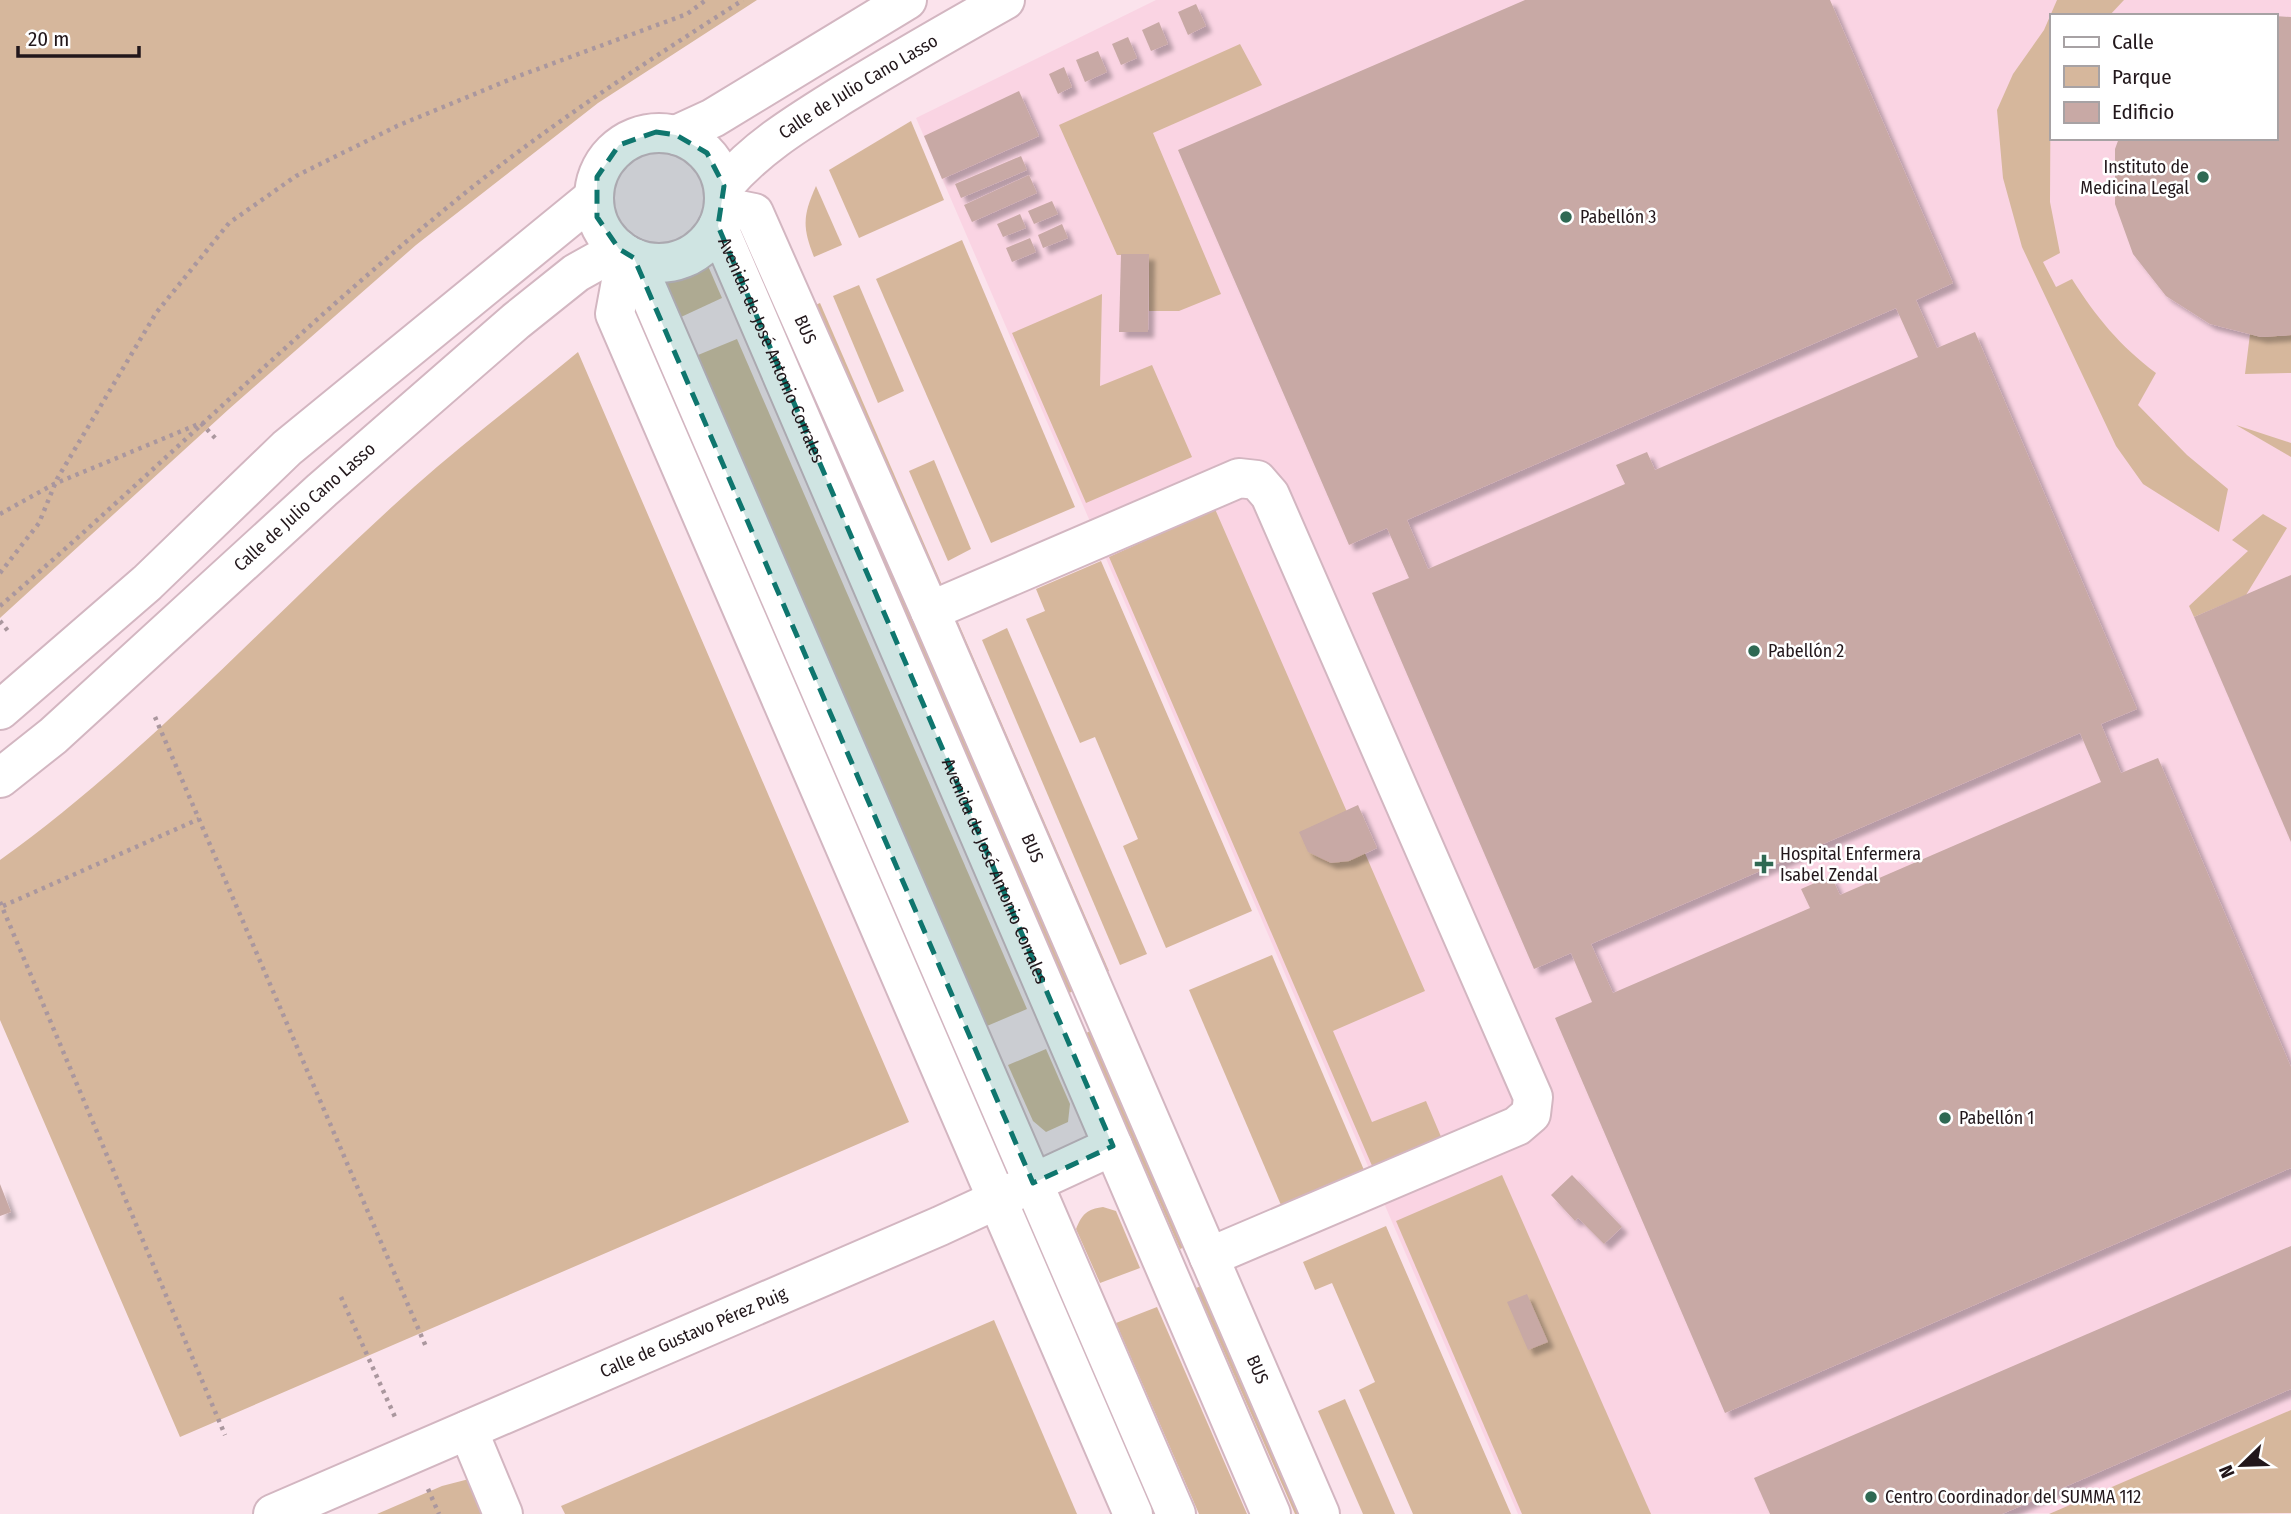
<svg xmlns="http://www.w3.org/2000/svg" width="2291" height="1514" font-family="'Fira Sans Condensed',sans-serif">
<style>
.built{fill:#fad4e3;fill-rule:evenodd}
.green{fill:#d6b79c}
.building{fill:#c8a9a5;fill-rule:evenodd;filter:url(#shadow)}
.lines{fill:none;stroke-linecap:round;stroke-linejoin:round}
.minor-casing{stroke:#d3b6c1;stroke-width:42}
.path{stroke:#aa979e;stroke-width:4.5;stroke-dasharray:3.5 5;stroke-linecap:butt}
.minor{stroke:#fff;stroke-width:38}
.marked{fill:#0f766e;fill-opacity:0.2;stroke:#0f766e;stroke-width:5;stroke-dasharray:14 9;stroke-linejoin:round}
.poi-dot{fill:#2f6953;stroke:#fff;stroke-width:2.5}
.labels{text-anchor:middle;stroke-width:5;stroke-linejoin:round;paint-order:stroke}
.street-label{font-size:18px;fill:#22171b;stroke:#fff}
.poi-label{font-size:18px;fill:#22171b;stroke:#fff;text-anchor:start}
</style>
<defs>
<filter id="shadow"><feDropShadow dx="6" dy="6" stdDeviation="2" flood-color="#0004"/></filter>
</defs>
<rect width="100%" height="100%" fill="#fbe3ec"/>
<path class="built" d="M1156,0H2291V1513L1518,1514L916,118ZM2051,16H2275V138H2051Z"/>
<g class="green">
<path d="M0,0H757L598,103L416,245L229,409L0,618Z"/>
<path d="M2057,0H2124L2109,16H2051L2050,202L2060,253L2043,262L2056,287L2072,279C2096,317 2120,346 2156,373L2138,405L2187,455L2228,489L2219,532L2143,484L2116,446L2022,247L2003,178L1997,110L2013,74L2044,30Z"/>
<path d="M1240,44L1262,85L1153,133L1221,294L1179,311H1149V255H1117L1059,125Z"/>
<path d="M911,121L944,200L859,238L829,170Z"/>
<path d="M816,186L842,245L814,257C802,227 803,215 816,186Z"/>
<path d="M962,240L1075,507L991,543L876,279Z"/>
<path d="M705,259L722,298L681,317L663,278Z"/>
<path d="M859,285L904,391L878,403L833,296Z"/>
<path d="M1102,294L1100,386L1152,365L1192,457L1086,503L1012,333Z"/>
<path d="M820,303L1109,971L1095,977L806,309Z"/>
<path d="M787,319L1076,990L1069,993L780,322Z"/>
<path d="M2250,334L2261,337L2291,335V373L2245,374Z"/>
<path d="M737,339L1027,1009L987,1026L698,355Z"/>
<path d="M578,352L909,1122L180,1437L0,1020V860C152,751 275,611 414,487C467,440 524,397 578,352Z"/>
<path d="M2236,425L2291,443V457Z"/>
<path d="M934,460L971,549L948,561L909,471Z"/>
<path d="M1215,509L1425,991L1333,1031L1372,1122L1426,1101L1442,1139L1373,1168L1109,557Z"/>
<path d="M2263,514L2287,528L2246,595L2194,617L2189,606L2248,551L2232,540Z"/>
<path d="M1101,561L1252,911L1166,948L1123,846L1138,839L1095,737L1080,743L1026,619L1045,611L1036,589Z"/>
<path d="M1007,628L1147,954L1120,965L982,640Z"/>
<path d="M1272,955L1364,1170L1281,1205L1189,990Z"/>
<path d="M1093,1030L1187,1246L1180,1249L1086,1033Z"/>
<path d="M1046,1049L1070,1104L1068,1122L1046,1132L1033,1121L1008,1065Z"/>
<path d="M1502,1175L1651,1514H1522L1396,1221Z"/>
<path d="M1103,1207L1116,1211L1140,1268L1100,1283L1076,1229C1082,1214 1087,1209 1103,1207Z"/>
<path d="M1386,1226L1511,1514H1413L1359,1390L1375,1382L1332,1283L1315,1290L1303,1262Z"/>
<path d="M1204,1285L1304,1514H1295L1196,1288Z"/>
<path d="M1157,1307L1247,1514H1199L1116,1323Z"/>
<path d="M994,1320L1077,1514H565L561,1506Z"/>
<path d="M1345,1399L1395,1514H1363L1318,1411Z"/>
<path d="M2291,1410V1513L2049,1514Z"/>
<path d="M469,1479L484,1514H377L442,1486Z"/>
</g>
<g class="building">
<path d="M1525,0H1830L1953,283L1916,300L1937,348L1975,332L2137,709L2101,724L2121,773L2158,758L2291,1067V1168L1725,1413L1555,1018L1592,1002L1571,953L1534,969L1372,593L1409,578L1387,528L1349,545L1178,150ZM1896,308L1918,357L1655,470L1647,452L1616,465L1625,484L1428,569L1407,520ZM2080,733L2101,782L1840,895L1831,876L1801,889L1810,908L1613,993L1591,944Z"/>
<path d="M1196,4L1206,26L1188,35L1178,12Z"/>
<path d="M2275,16L2291,17V335L2261,337L2210,324L2166,296L2133,254L2115,204V149L2119,138H2275Z"/>
<path d="M1159,22L1168,44L1151,51L1142,30Z"/>
<path d="M1128,37L1137,58L1121,65L1112,44Z"/>
<path d="M1098,51L1107,72L1085,82L1076,60Z"/>
<path d="M1064,67L1072,87L1058,94L1049,74Z"/>
<path d="M1019,91L1039,136L942,179L924,136Z"/>
<path d="M1021,156L1027,170L961,198L955,184Z"/>
<path d="M1029,175L1037,193L972,222L964,205Z"/>
<path d="M1052,201L1058,214L1034,224L1028,211Z"/>
<path d="M1020,214L1026,228L1003,237L997,224Z"/>
<path d="M1062,224L1068,238L1043,248L1038,235Z"/>
<path d="M1030,238L1036,252L1012,262L1006,248Z"/>
<path d="M1121,254H1149L1148,332H1119Z"/>
<path d="M2291,575V842L2194,617Z"/>
<path d="M1358,805L1377,848L1349,861L1331,863L1308,852L1299,832Z"/>
<path d="M1572,1175L1622,1227L1604,1244L1578,1218L1575,1221L1551,1195Z"/>
<path d="M0,1184L11,1212L0,1216Z"/>
<path d="M2291,1246V1389L2002,1514H1770L1754,1478Z"/>
<path d="M1527,1294L1548,1342L1528,1350L1507,1302Z"/>
</g>
<g class="lines">
<g class="minor-casing">
<g id="minor">
<circle cx="659" cy="198" r="65"/>
<path d="M676,135L713,118L907,0"/>
<path id="s1" d="M724,186C757,147 799,122 842,95C896,62 950,31 1005,0"/>
<path id="s2" d="M724,207L754,213L930,611L1320,1514"/>
<path id="s3" d="M718,226L1271,1514"/>
<path d="M626,254L615,314L1133,1514"/>
<path d="M634,258L1176,1514"/>
<path d="M930,611L1239,478L1257,480L1270,495L1533,1097L1531,1114L1517,1126L1209,1257"/>
<path d="M0,710L147,583L287,448L594,197"/>
<path id="s4" d="M0,778L53,736L322,490L516,321L576,273L619,249"/>
<path d="M468,1430L503,1514"/>
<path id="s5" d="M273,1514L940,1226L1113,1146"/>
</g>
</g>
<g class="path">
<path d="M0,514L54,484L201,423L217,440"/>
<path d="M0,573L39,523L57,479L156,313L229,223L296,176L397,126L516,77L687,14L706,0"/>
<path d="M0,606C152,475 294,333 449,206C541,130 643,64 743,0"/>
<path d="M0,621L8,631"/>
<path d="M155,717L427,1349"/>
<path d="M0,902L225,1435"/>
<path d="M3,906L199,819"/>
<path d="M341,1297L395,1417"/>
<path d="M428,1489L439,1514"/>
</g>
<use href="#minor" class="minor"/>
</g>
<path class="marked" d="M656,132L676,135L707,153L724,186L718,226L1113,1146L1033,1183L634,258L619,249L597,217V177L619,145Z"/>
<g class="poi-dot">
<circle cx="2203" cy="177" r="7"/>
<circle cx="1566" cy="217" r="7"/>
<circle cx="1754" cy="651" r="7"/>
<path d="M1760.5 853.5h7v7h7v7h-7v7h-7v-7h-7v-7h7z"/>
<circle cx="1945" cy="1118" r="7"/>
<circle cx="1871" cy="1497" r="7"/>
</g>
<g class="labels">
<g class="street-label">
<text dy="6" stroke="none"><textPath href="#s1" startOffset="168">Calle de Julio Cano Lasso</textPath></text>
<text dy="6" stroke="none"><textPath href="#s2" startOffset="158">BUS</textPath></text>
<text dy="6" stroke="none"><textPath href="#s3" startOffset="135">Avenida de José Antonio Corrales</textPath></text>
<text dy="6" stroke="none"><textPath href="#s4" startOffset="408">Calle de Julio Cano Lasso</textPath></text>
<text dy="6" stroke="none"><textPath href="#s2" startOffset="724">BUS</textPath></text>
<text dy="6" stroke="none"><textPath href="#s3" startOffset="702">Avenida de José Antonio Corrales</textPath></text>
<text dy="6" stroke="none"><textPath href="#s5" startOffset="458">Calle de Gustavo Pérez Puig</textPath></text>
<text dy="6" stroke="none"><textPath href="#s2" startOffset="1292">BUS</textPath></text>
</g>
<g class="poi-label">
<text x="2189" y="173" text-anchor="end">Instituto de<tspan x="2189" dy="21">Medicina Legal</tspan></text>
<text x="1580" y="223">Pabellón 3</text>
<text x="1768" y="657">Pabellón 2</text>
<text x="1780" y="860">Hospital Enfermera<tspan x="1780" dy="21">Isabel Zendal</tspan></text>
<text x="1959" y="1124">Pabellón 1</text>
<text x="1885" y="1503">Centro Coordinador del SUMMA 112</text>
</g>
</g>
<rect x="2050" y="14" width="228" height="126" fill="#ffffff" stroke="#a7a2a4" stroke-width="2"/>
<rect x="2064" y="37" width="35" height="10" fill="#ffffff" stroke="#a7a2a4" stroke-width="2"/>
<text x="2112" y="49" font-size="21" fill="#22171b">Calle</text>
<rect x="2064" y="66" width="35" height="21" fill="#d6b79c" stroke="#a7a2a4" stroke-width="2"/>
<text x="2112" y="84" font-size="21" fill="#22171b">Parque</text>
<rect x="2064" y="102" width="35" height="21" fill="#c8a9a5" stroke="#a7a2a4" stroke-width="2"/>
<text x="2112" y="119" font-size="21" fill="#22171b">Edificio</text>
<g transform="translate(2242 1465) rotate(247)" stroke="#ffffff" stroke-width="5" paint-order="stroke">
<path d="M0-5L12 26L0 18L-12 26Z" fill="#22171b"/>
<text y="-10" font-size="19" font-weight="bold" text-anchor="middle" fill="#22171b">N</text>
</g>
<path d="M18 46v10h121v-10" fill="none" stroke="#22171b" stroke-width="3.5"/>
<text x="28" y="46" font-size="21" fill="#22171b" stroke="#ffffff" stroke-width="5" paint-order="stroke">20 m</text>
</svg>
